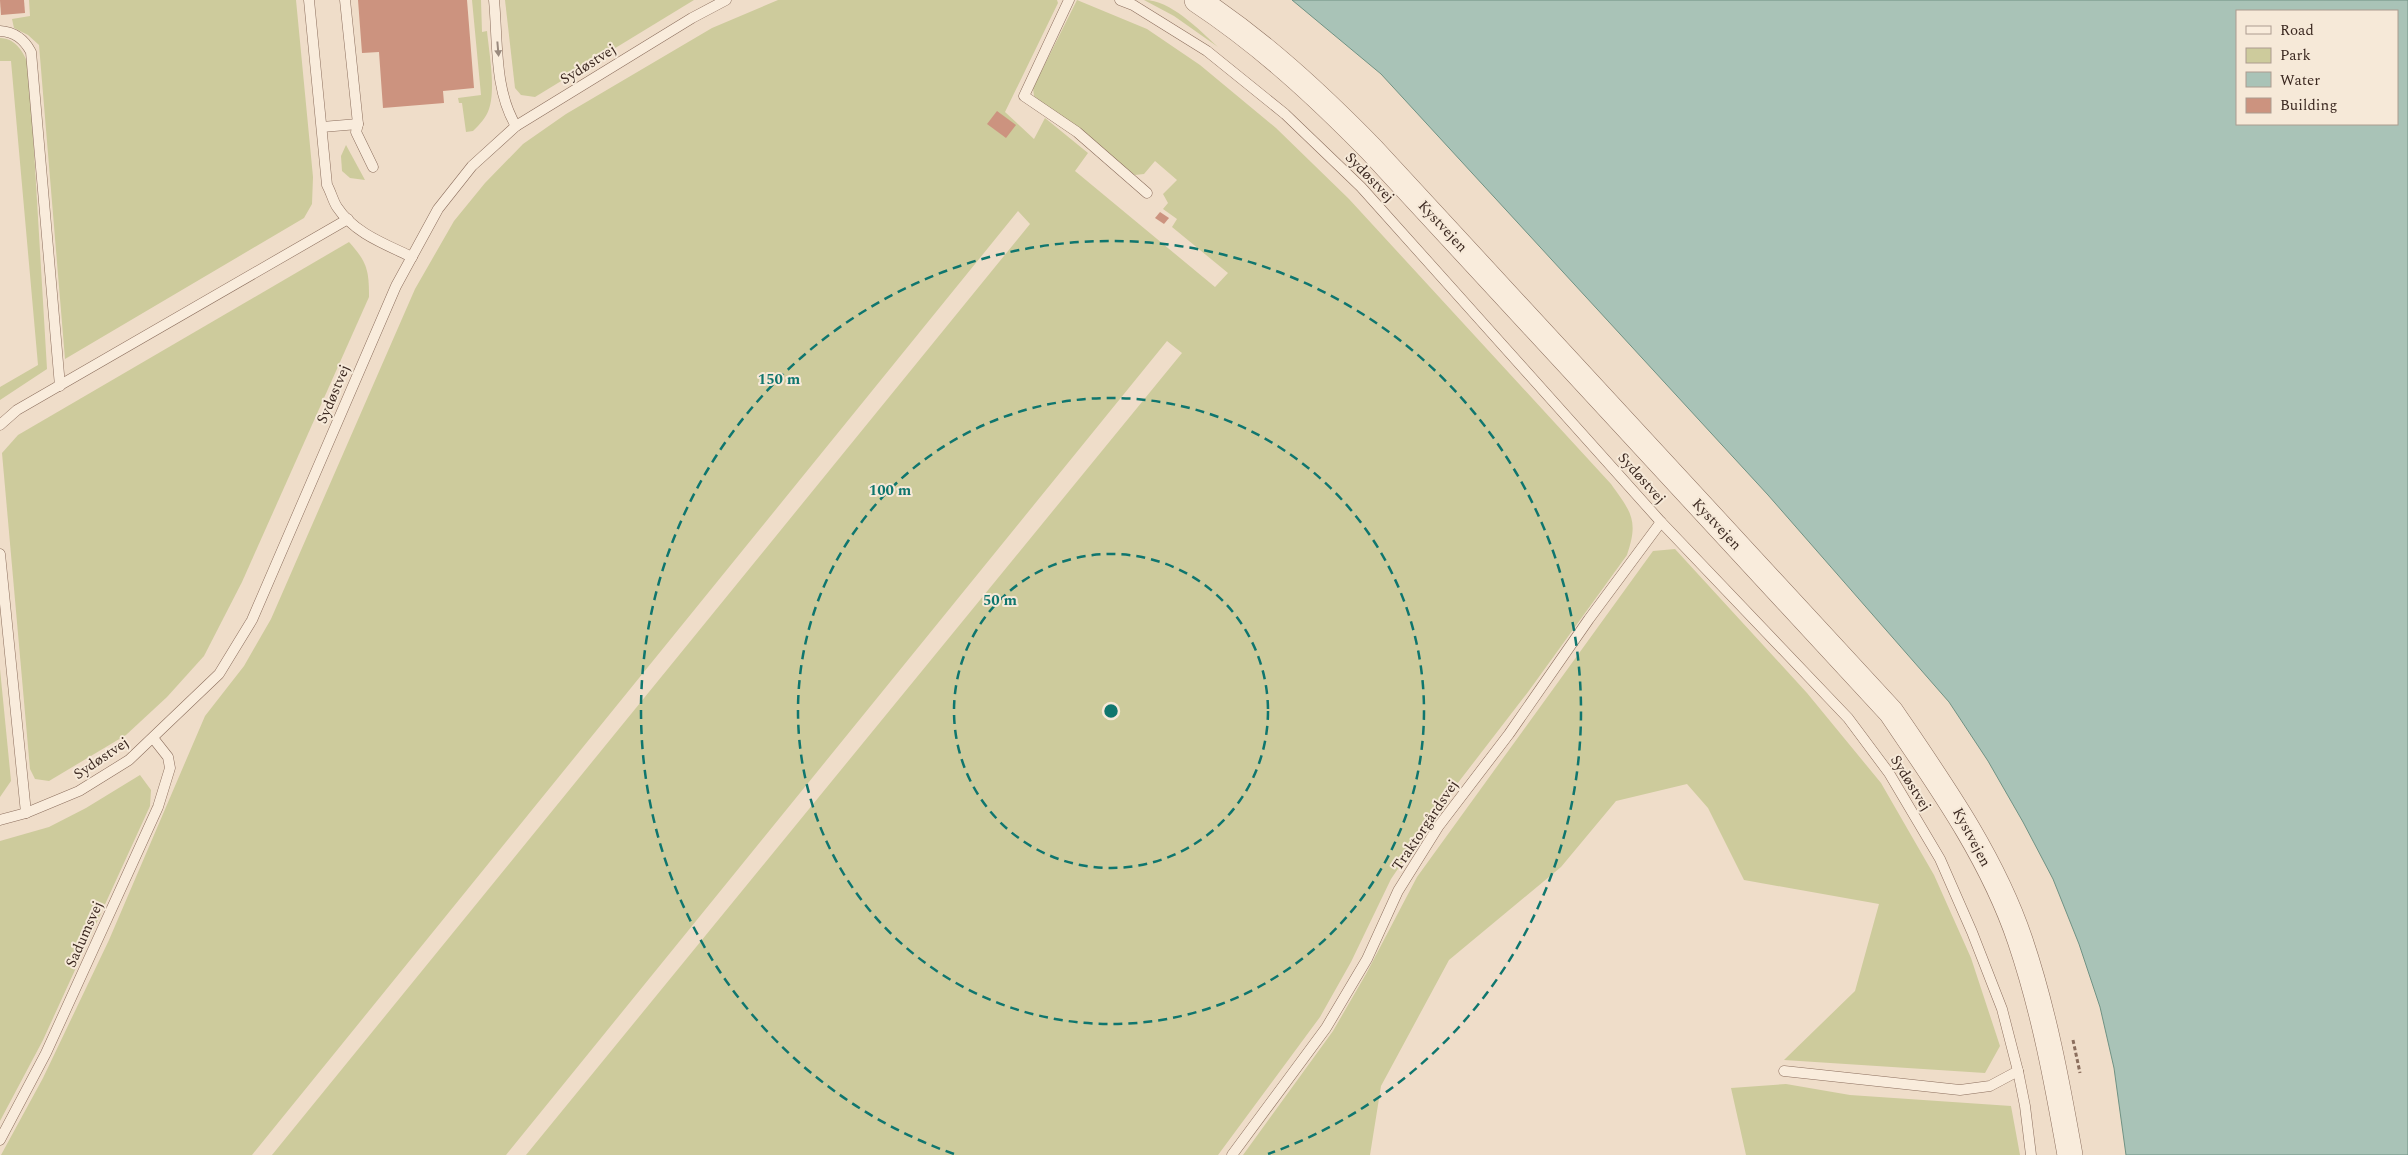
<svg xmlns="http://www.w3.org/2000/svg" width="2408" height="1155" font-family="Spectral,serif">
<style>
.green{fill:#cdcb9c}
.water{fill:#a9c3b7;stroke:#709284;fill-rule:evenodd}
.building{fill:#cc937f}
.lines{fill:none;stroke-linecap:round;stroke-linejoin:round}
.service-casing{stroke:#8b6e5d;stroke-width:11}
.tertiary-casing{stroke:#8b6e5d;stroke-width:26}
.path{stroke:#8b6e5d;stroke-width:3;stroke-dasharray:4 2.5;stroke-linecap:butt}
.service{stroke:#f9ecdc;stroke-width:10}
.tertiary{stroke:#f9ecdc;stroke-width:25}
.oneway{fill:#9a8a7e}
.ring{fill:none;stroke:#0f766e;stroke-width:2.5;stroke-dasharray:9 6}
.labels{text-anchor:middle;stroke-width:4;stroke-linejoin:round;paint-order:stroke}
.street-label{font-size:15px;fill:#3c2921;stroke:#f6e9d8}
.centre{fill:#0f766e;stroke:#f6e9d8;stroke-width:2.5}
.ring-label{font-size:15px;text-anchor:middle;font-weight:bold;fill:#0f766e;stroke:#f6e9d8;stroke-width:4;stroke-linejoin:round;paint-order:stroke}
</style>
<rect width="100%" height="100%" fill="#efddc9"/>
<g class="green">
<path d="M29,0H296L313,177L312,204L304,218L65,359L39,45L28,35L14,28L12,19L30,16Z"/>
<path d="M472,0H481L482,32L487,31C489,52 496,90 489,109C486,118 480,124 473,131L466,132L462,103H459L458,98L481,95Z"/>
<path d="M505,0H694L535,97L521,95L515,88Z"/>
<path d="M778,0H1057L1058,3L1005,112L1034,139L1045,118L1088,153L1075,171L1215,287L1228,273L1172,227L1177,219L1163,209L1168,203L1163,194L1177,180L1155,161L1144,174L1135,175L1034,96L1033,88L1077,0L1147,29L1200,65L1276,128L1349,199L1611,484C1631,512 1639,520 1627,555L1528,692L1447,797L1391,879L1351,962L1320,1017L1218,1155H526L1182,353L1167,341L506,1155H272L1030,224L1018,211L252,1155H1L43,1078L109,940L205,716L244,666L271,619L415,289L454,221L485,183L523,144L566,114L712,28Z"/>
<path d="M1144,0C1171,0 1198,29 1218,47L1174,16Z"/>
<path d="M0,38C16,38 24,53 29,66L47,369L0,400V387L38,365L11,61H0Z"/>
<path d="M346,145L365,180L350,178L342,171L341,156Z"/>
<path d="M349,242C367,262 369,270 369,297L242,582L204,656L167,697L126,735L49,781L35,779L30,769L2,453L18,435Z"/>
<path d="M1675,549L1807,693L1881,783L1934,875L1971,958L2000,1046L1985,1073L1784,1060L1855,991L1879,904L1744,880L1708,808L1687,784L1616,801L1561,867L1449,960L1381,1086L1370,1155H1243L1333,1031L1366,974L1417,877L1653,551Z"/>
<path d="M0,669L11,781L0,797Z"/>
<path d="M140,775L151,790L150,806L43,1040L0,1121V841L49,827L86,808Z"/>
<path d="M1786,1084L1850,1095L2011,1106L2020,1155H1746L1731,1088Z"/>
</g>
<path class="water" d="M1292,0H2408V1155H2126L2114,1068L2100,1007L2079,944L2053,879L2023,822L1988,761L1949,702L1768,495L1381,74ZM2237,11H2397V124H2237Z"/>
<g class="building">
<path d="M0,0H24L25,13L1,15Z"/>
<path d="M358,0H467L474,88L443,91L444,103L383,108L379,52L362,53Z"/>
<path d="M997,111L1016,125L1006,138L987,124Z"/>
<path d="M1160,212L1169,218L1164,224L1155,218Z"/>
</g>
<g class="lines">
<g class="service-casing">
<g id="service">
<path d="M309,0L327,185C331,192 333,201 337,207C354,233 385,244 412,257"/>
<path d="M494,0C498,41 494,90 516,126"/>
<path d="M1069,0L1024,96L1077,132L1147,193"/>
<path d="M1120,0L1133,5L1207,51L1285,114L1361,187L1661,522L1848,718L1889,773L1940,859L1972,932L2002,1009L2018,1071L1990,1086L1960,1090L1784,1071"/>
<path d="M0,31C15,32 24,39 31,52L60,386"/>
<path d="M358,124L356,132L373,167"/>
<path d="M322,127L358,124L345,0"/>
<path d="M0,425L17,410L348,219"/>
<path d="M0,554L26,813"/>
<path d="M0,820L26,813L79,791L129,760L219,674L252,620L396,286L438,209L472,166L516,126L692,18L726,0"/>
<path d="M2018,1071L2025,1106L2031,1155"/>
<path d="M0,1140L46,1053L158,807L170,768L168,757L153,738"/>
<path d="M1232,1155L1326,1028L1367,959L1398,891L1438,827L1509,734L1589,619L1661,522"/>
</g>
</g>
<g class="tertiary-casing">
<path id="tertiary" d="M1197,0C1262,43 1317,94 1371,149L1891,712C1940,784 1992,857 2020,940C2044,1011 2057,1082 2070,1155"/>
</g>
<path class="path" d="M2073,1040L2080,1073"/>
<use href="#service" class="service"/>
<use href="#tertiary" class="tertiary"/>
</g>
<defs><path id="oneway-solid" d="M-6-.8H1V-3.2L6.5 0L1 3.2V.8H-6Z" transform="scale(1.25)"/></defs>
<use class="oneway" href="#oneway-solid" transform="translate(498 49) rotate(85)"/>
<g class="ring">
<circle cx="1111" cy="711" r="157"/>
<circle cx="1111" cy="711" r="313"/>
<path d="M954 1154A470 470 0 1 1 1268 1154"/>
</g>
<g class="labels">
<g class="street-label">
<text transform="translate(588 64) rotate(-32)" y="5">Sydøstvej</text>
<text transform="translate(1370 177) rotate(46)" y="5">Sydøstvej</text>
<text transform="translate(1443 226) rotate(47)" y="5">Kystvejen</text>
<text transform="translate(333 394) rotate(-67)" y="5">Sydøstvej</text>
<text transform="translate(1642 478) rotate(48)" y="5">Sydøstvej</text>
<text transform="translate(1717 524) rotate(47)" y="5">Kystvejen</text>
<text transform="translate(101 758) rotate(-34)" y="5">Sydøstvej</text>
<text transform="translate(1911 783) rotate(58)" y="5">Sydøstvej</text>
<text transform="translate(1425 825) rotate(-56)" y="5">Traktorgårdsvej</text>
<text transform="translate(1972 837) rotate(62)" y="5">Kystvejen</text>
<text transform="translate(84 934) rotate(-66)" y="5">Sadumsvej</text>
</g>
</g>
<circle cx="1111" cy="711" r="8" class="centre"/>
<g class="ring-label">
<text x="779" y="384">150 m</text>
<text x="890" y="495">100 m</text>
<text x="1000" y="605">50 m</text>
</g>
<rect x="2236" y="10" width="162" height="115" fill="#f6e9d8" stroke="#ac9c8f"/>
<rect x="2246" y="26" width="25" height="8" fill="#f9ecdc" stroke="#ac9c8f"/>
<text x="2280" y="35" font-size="15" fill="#3c2921">Road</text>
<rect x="2246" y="48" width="25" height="15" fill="#cdcb9c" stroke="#ac9c8f"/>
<text x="2280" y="60" font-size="15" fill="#3c2921">Park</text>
<rect x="2246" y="72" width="25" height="15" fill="#a9c3b7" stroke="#ac9c8f"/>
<text x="2280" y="85" font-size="15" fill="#3c2921">Water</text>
<rect x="2246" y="98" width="25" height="15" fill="#cc937f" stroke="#ac9c8f"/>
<text x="2280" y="110" font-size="15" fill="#3c2921">Building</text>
</svg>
